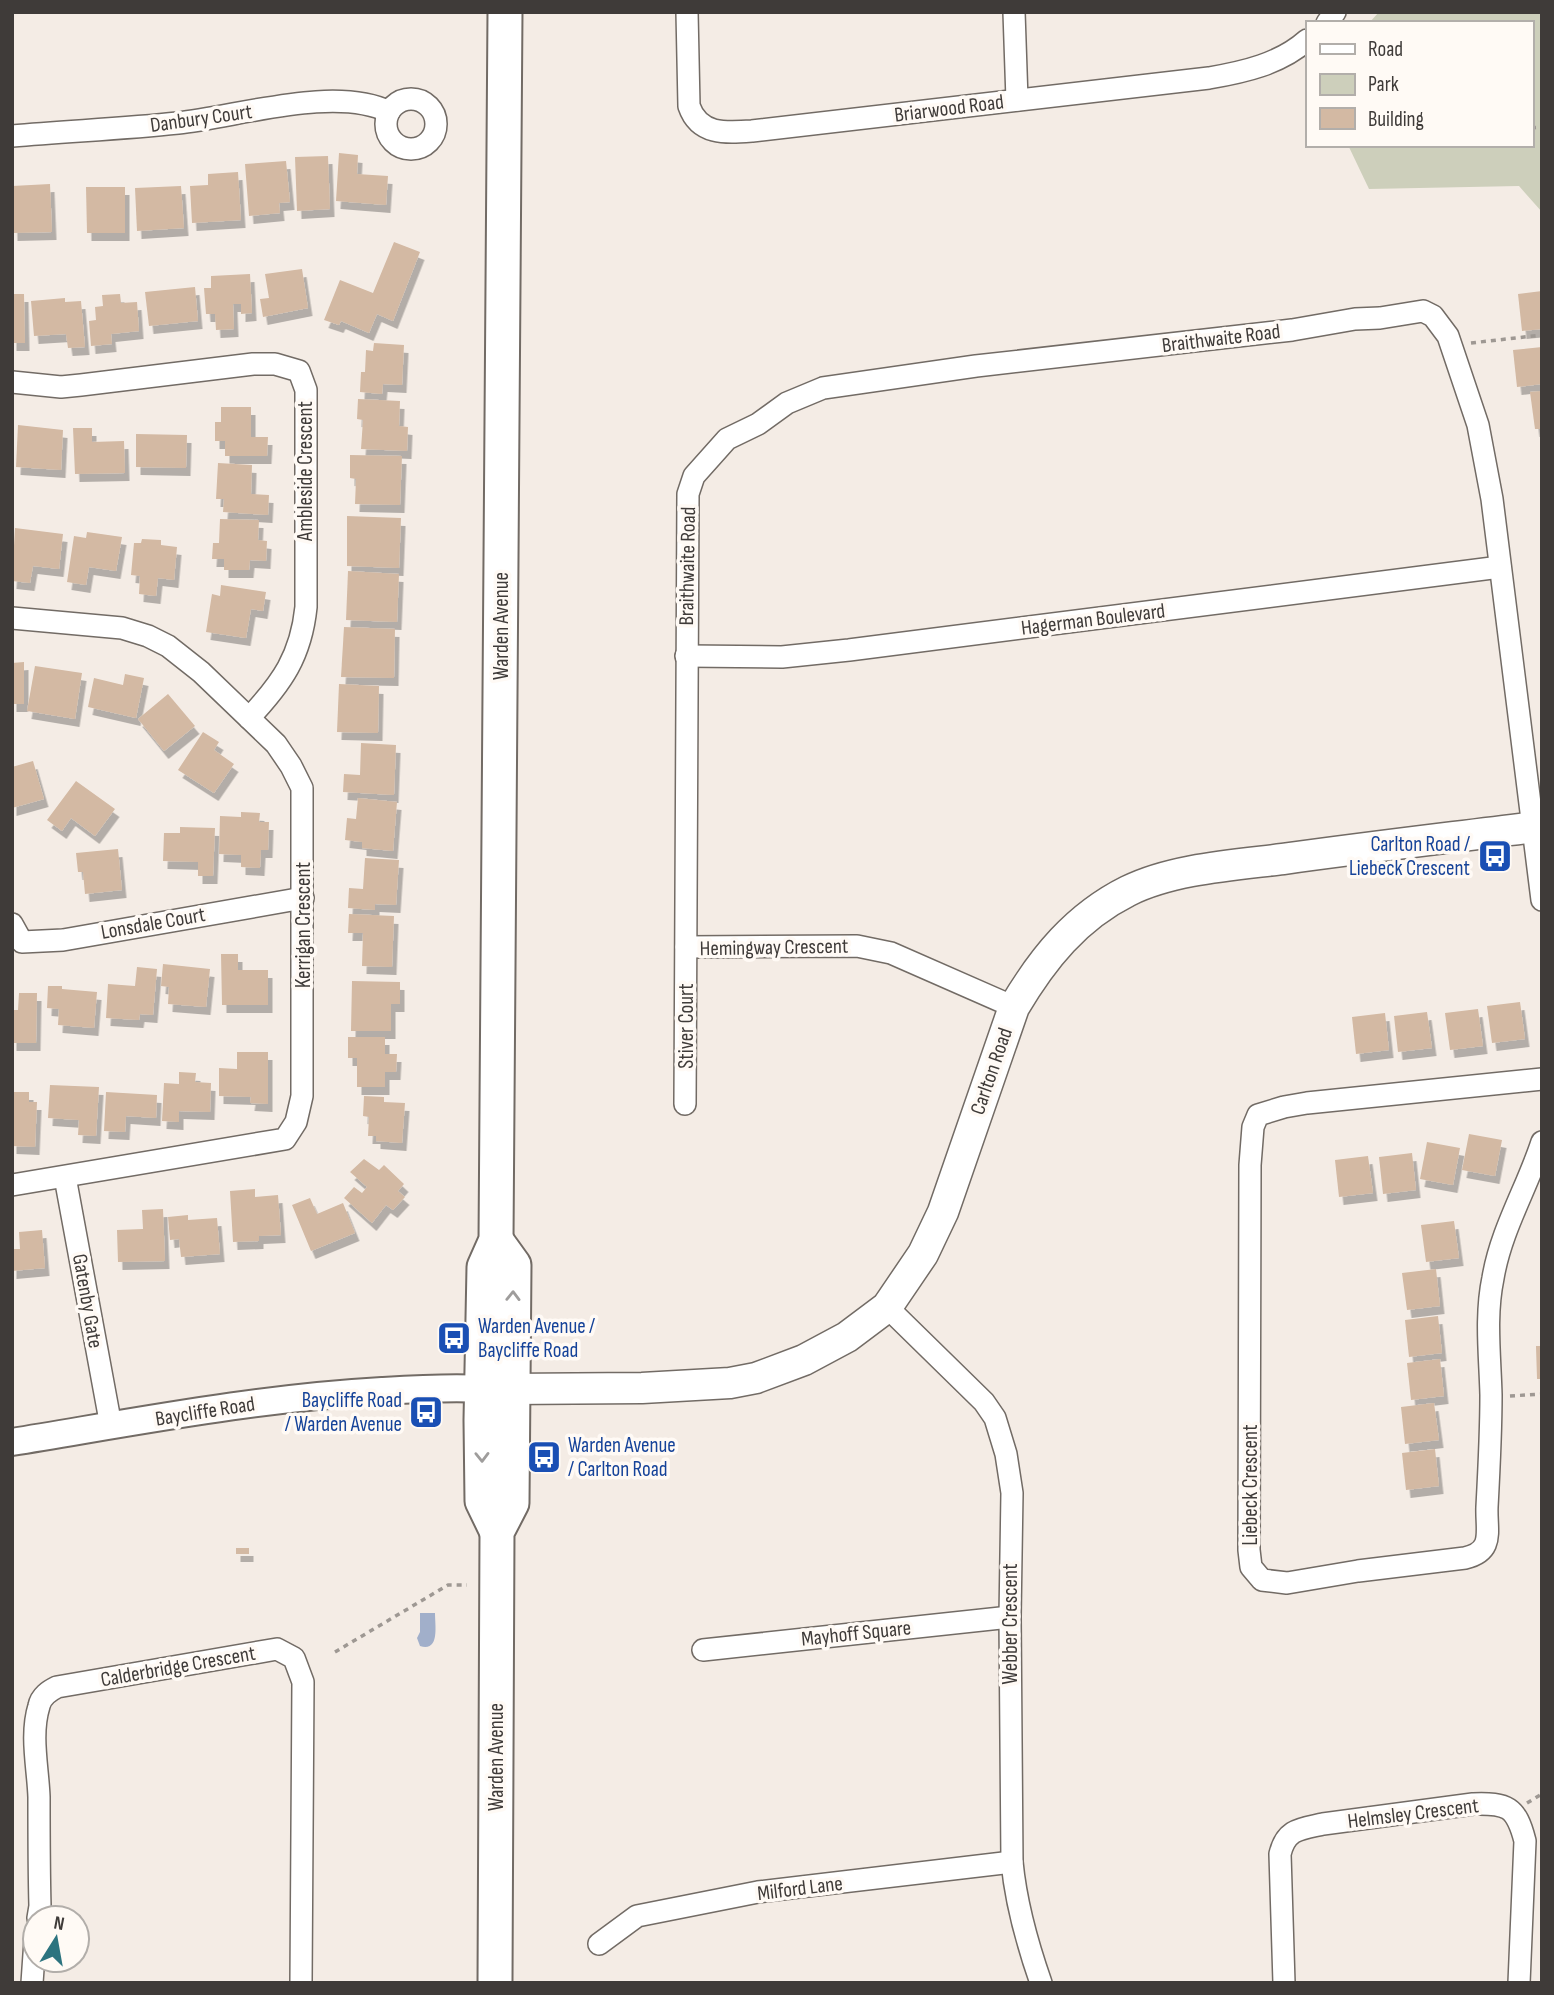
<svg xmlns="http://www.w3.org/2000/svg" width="1554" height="1995" font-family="'Sofia Sans Condensed',sans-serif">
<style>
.green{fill:#cdcfbb}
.water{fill:#a1afca}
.building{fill:#d3b9a3;filter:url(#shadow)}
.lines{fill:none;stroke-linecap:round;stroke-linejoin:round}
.minor-casing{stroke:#726b65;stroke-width:24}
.tertiary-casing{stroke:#726b65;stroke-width:30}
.secondary-casing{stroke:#726b65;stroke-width:33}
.primary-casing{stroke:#726b65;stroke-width:37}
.path{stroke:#9e9893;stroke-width:3.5;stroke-dasharray:5 5;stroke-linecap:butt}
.minor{stroke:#fff;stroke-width:21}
.tertiary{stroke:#fff;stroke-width:26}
.secondary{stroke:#fff;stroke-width:30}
.primary{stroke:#fff;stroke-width:33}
.oneway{stroke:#9f9d9c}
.labels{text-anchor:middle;stroke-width:7;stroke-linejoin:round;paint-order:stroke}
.street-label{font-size:21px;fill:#3f3b39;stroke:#fffaf5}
.transit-label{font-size:21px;fill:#164399;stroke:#fffaf5;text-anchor:end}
</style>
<defs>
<filter id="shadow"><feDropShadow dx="4.5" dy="8" stdDeviation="0" flood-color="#0004"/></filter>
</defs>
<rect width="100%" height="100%" fill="#f4ece5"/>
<path class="green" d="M1379,12H1542V212L1519,186L1369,189L1348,145H1531V23H1369Z"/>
<path class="water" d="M420,1613H435C435,1626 440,1652 420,1646L417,1638L420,1632Z"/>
<g class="building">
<path d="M339,153L358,155L357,174L388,176L386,205L336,201Z"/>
<path d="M328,156L330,209L297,211L295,157Z"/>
<path d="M286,161L290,202L279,203L280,213L249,216L245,164Z"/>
<path d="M238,172L241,220L192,223L190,186L208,185V174Z"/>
<path d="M50,184L52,232L13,233L12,186Z"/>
<path d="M181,186L184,228L137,231L135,188Z"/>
<path d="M86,187H125V233H87Z"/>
<path d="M394,242L420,252L393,321L377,314L369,333L341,321L339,325L324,320L340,280L373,293Z"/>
<path d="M302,269L308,308L263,317L260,299L269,298L265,274Z"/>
<path d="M250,274L252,313L241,314V304H233L234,329L216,330L215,314H206L204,288H211V276Z"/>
<path d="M195,287L198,321L149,326L145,292Z"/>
<path d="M1542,291V329L1522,331L1518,294Z"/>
<path d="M12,294H24L25,343H12Z"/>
<path d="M120,294L121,303L137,302L139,331L111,334L112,344L91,346L89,321L96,320L95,307L103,306L102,295Z"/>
<path d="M65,298V302L81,301L85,347L68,348L66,334L34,336L31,301Z"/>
<path d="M374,343L404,345L402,385L383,384L382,394L360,392L361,372H365L366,350L373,351Z"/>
<path d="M1542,347V384L1517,387L1513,350Z"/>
<path d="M1542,391V429H1535L1530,392Z"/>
<path d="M358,399L400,401L399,426L408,427L407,451L361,449L363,420L357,419Z"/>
<path d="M221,407H251V437H268L267,456H225V441H215V422H221Z"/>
<path d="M18,425L63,430L61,470L16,467Z"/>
<path d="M73,428H92V442L124,441L125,473L75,474Z"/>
<path d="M136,434L187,435L186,468L136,467Z"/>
<path d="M350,455L402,456L400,505L355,504L356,479L350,478Z"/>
<path d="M218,463L252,465L251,494L269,495L268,515L223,512L224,499H216Z"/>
<path d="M347,516L401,518L399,568L347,566Z"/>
<path d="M220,519L259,520L258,540L267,541L266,561L250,560L249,570H224V559H212L213,543H219Z"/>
<path d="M15,528L63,534L59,569L33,566L30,583L12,581Z"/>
<path d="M87,532L122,537L116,571L89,567L86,585L67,582L74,536L86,538Z"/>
<path d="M142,539L161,540V545L177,547L174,580L158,578L156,596L139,594L140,576L131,575L134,543H141Z"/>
<path d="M348,571L399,574L397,622L346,620Z"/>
<path d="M221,585L266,592L263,611L251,609L246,638L206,632L212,594L220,596Z"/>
<path d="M344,627L395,629L394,678L341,677Z"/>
<path d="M24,662V704H12V663Z"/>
<path d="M35,666L82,673L75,719L27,711Z"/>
<path d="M125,674L144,678L136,718L88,707L94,678L123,685Z"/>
<path d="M339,684L379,686L378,733L337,732Z"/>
<path d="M168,694L195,726L164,751L138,719Z"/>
<path d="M203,732L219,742L214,750L234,764L214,793L178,770Z"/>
<path d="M361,743L396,745L394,795L343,792L344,774L360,775Z"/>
<path d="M33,761L44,799L12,808V767Z"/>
<path d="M76,781L115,809L95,836L71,818L62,831L47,820Z"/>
<path d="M358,798L397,802L393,851L362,848V842L345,840L347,818L356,819Z"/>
<path d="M241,812L260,813L259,822H269L268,850H261L260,868L241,867V855L219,854L220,816L241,817Z"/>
<path d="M180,827L215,828L213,876H198V862L163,861L164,833H180Z"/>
<path d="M118,849L122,890L85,894L83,872H78L76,853Z"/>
<path d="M365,858L399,860L396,905L375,904V910L348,908L349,888L363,889Z"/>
<path d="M349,914L394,916L392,967L362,966L363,933H348Z"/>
<path d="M221,954H238V970H268V1005H222Z"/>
<path d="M163,964L210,969L206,1007L168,1004L169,987L161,986Z"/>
<path d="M137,967L157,969L153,1015L140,1014L139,1020L106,1018L108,984L135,986Z"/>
<path d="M352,981L400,982V1004H391V1031H351Z"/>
<path d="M48,986H62V989L97,992L94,1028L58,1025L59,1009L47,1008Z"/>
<path d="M19,993H37L36,1043H12V1010H18Z"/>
<path d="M1520,1002L1525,1039L1492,1043L1487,1006Z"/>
<path d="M1478,1009L1483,1046L1450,1050L1445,1013Z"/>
<path d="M1427,1012L1432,1048L1398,1052L1394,1016Z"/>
<path d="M1385,1013L1389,1050L1356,1054L1352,1017Z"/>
<path d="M348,1037H385V1054H397L396,1072H385V1087H357V1058H348Z"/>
<path d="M237,1052H268V1104L250,1103L251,1097L219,1096V1068L237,1069Z"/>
<path d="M179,1072L196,1073L195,1082L211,1083L210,1112L179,1111V1122L162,1121L164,1083L179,1084Z"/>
<path d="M50,1085L99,1087L96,1136L78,1135L79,1120L48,1118Z"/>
<path d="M12,1092H29V1102H37L35,1147L12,1146Z"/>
<path d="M106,1092L157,1095L156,1118L126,1116L125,1132L104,1131Z"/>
<path d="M364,1096L384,1097V1102L405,1103L402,1143L376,1141V1136H368L369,1117L363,1116Z"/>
<path d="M1469,1134L1502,1140L1495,1176L1462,1170Z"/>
<path d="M1427,1142L1460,1148L1453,1185L1420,1179Z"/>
<path d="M1412,1153L1416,1190L1383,1194L1379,1157Z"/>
<path d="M1368,1156L1373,1193L1339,1197L1335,1160Z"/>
<path d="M364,1159L379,1170L384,1165L404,1184L398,1191L405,1197L393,1210L386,1205L372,1223L344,1198L354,1187L362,1193L367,1187L350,1172Z"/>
<path d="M255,1189V1197L278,1195L281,1235L259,1236V1241L233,1242L230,1191Z"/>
<path d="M310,1198L317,1214L343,1203L355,1233L311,1251L292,1205Z"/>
<path d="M163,1209L165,1261L118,1262L117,1230L143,1229L142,1210Z"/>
<path d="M188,1215V1220L217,1218L220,1254L181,1257L179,1239L170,1240L168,1217Z"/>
<path d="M1454,1221L1459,1258L1426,1262L1421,1225Z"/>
<path d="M42,1230L45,1268L12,1271V1249H20L19,1232Z"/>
<path d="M1436,1269L1440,1306L1407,1310L1402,1273Z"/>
<path d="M1438,1316L1442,1353L1409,1357L1405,1320Z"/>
<path d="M1536,1346H1542V1379H1537Z"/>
<path d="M1440,1359L1444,1396L1411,1400L1407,1363Z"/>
<path d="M1434,1403L1439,1440L1405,1444L1401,1407Z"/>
<path d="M1435,1449L1439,1486L1406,1490L1402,1453Z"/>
<rect x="236" y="1548" width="13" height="6"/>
</g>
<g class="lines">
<g class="minor-casing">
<g id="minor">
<path d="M687,12L689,106C699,135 725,133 752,131L1209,78C1244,72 1280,64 1307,40"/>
<path d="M1014,12L1017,100"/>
<path d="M1327,23L1335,12"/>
<circle cx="411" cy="124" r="25"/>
<path d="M12,136C67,131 123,129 178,123C237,117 335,85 389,112"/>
<path d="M12,382L61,387L81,385L253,364H275L299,371L306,390V607C301,656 282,683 249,718"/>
<path d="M12,618L122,628L148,636L168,646L201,672L276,744L291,766L302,788V1096L296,1122L285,1139L12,1185"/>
<path d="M686,656L782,657L849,650L1500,567"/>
<path d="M12,924L22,942L63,940L303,898"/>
<path d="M686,947L857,946L891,953L1014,1007"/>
<path d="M1542,1079L1307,1103L1284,1107L1258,1115L1253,1127L1250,1165L1249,1550L1251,1567L1262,1580L1287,1583L1358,1571L1465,1558C1495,1551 1486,1531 1487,1507C1489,1470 1491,1432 1491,1395C1490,1356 1485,1316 1493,1278C1501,1230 1527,1188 1542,1142"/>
<path d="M685,1104L688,494L694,476L727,439L758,424L787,403L823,388L976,366L1292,330L1355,319L1380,318L1423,311L1433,316L1448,336L1478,425L1492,499L1542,900"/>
<path d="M65,1177L111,1426"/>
<path d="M887,1307L984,1402L995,1418L1006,1454L1012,1493L1010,1617L1012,1862C1016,1904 1027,1943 1041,1983"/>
<path d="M703,1650L1010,1617"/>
<path d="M38,1918L40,1906C39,1870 39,1833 39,1797C38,1768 30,1735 39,1706C41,1696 49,1691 57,1687L277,1649L294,1658L303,1682L301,1983"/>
<path d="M599,1944L637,1916L758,1892L1012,1862"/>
<path d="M32,1983L35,1940"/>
<path d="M1284,1983L1280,1854C1286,1829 1300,1829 1323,1824L1473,1804C1507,1803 1516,1806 1525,1841L1519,1983"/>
</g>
</g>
<g class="tertiary-casing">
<path id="tertiary" d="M12,1442C135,1422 257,1398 382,1391C416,1389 449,1387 483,1389"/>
</g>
<g class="secondary-casing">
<path id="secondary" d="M490,1389L642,1388L730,1383L756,1378L804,1360L847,1337L887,1307L923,1254L943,1212L1014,1007C1043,958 1076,917 1128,891C1172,869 1234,865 1283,859C1369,847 1456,837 1542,826"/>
</g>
<g class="primary-casing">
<g id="primary">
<path d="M497,1532L482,1501L481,1420L484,1267L496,1240L505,12"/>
<path d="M495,1983L497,1532L512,1503L514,1265L496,1240"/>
</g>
</g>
<g class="path">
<path d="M1531,128L1542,127"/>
<path d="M1471,343L1542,335"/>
<path d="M1510,1396L1542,1394"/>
<path d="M335,1652L448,1585H467"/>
<path d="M1527,1803L1542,1794"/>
</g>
<use href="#minor" class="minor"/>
<use href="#tertiary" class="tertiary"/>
<use href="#secondary" class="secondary"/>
<use href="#primary" class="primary"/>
</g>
<defs><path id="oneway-chevron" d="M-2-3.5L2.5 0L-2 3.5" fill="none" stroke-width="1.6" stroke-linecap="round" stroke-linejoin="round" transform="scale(1.75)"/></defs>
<g class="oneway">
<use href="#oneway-chevron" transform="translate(513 1296) rotate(-89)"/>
<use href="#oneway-chevron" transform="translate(482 1457) rotate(89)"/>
</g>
<defs>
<g id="bus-square" transform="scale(1.75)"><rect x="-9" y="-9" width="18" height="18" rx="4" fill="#1a4fb4" stroke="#fffaf5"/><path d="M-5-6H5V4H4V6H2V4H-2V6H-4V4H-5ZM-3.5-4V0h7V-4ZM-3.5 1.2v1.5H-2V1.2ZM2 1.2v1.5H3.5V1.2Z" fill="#fff"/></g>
</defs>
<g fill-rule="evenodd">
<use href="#bus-square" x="1495" y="856"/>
<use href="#bus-square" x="454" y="1338"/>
<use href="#bus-square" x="426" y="1412"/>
<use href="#bus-square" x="544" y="1457"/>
</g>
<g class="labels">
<g class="street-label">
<text transform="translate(949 108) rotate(-7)" y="7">Briarwood Road</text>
<text transform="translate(201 118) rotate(-8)" y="7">Danbury Court</text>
<text transform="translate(1221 338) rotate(-7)" y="7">Braithwaite Road</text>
<text transform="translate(305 471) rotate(-90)" y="7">Ambleside Crescent</text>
<text transform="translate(687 566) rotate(-89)" y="7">Braithwaite Road</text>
<text transform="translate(1093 619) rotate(-7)" y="7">Hagerman Boulevard</text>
<text transform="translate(501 626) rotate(-90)" y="7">Warden Avenue</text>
<text transform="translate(153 923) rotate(-10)" y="7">Lonsdale Court</text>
<text transform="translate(303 925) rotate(-90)" y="7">Kerrigan Crescent</text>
<text transform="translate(774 947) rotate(-1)" y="7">Hemingway Crescent</text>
<text transform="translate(686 1026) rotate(-90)" y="7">Stiver Court</text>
<text transform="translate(991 1071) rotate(-71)" y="7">Carlton Road</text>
<text transform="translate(88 1301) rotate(80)" y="7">Gatenby Gate</text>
<text transform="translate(205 1411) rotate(-9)" y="7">Baycliffe Road</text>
<text transform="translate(1250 1485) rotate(-90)" y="7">Liebeck Crescent</text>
<text transform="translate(1010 1624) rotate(-90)" y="7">Webber Crescent</text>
<text transform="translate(856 1633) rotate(-6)" y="7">Mayhoff Square</text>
<text transform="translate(178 1666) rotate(-10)" y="7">Calderbridge Crescent</text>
<text transform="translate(496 1757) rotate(-90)" y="7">Warden Avenue</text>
<text transform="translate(1413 1813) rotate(-7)" y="7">Helmsley Crescent</text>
<text transform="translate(800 1888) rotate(-7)" y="7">Milford Lane</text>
</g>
<g class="transit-label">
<text x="1470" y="851">Carlton Road /<tspan x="1470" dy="24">Liebeck Crescent</tspan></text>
<text x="478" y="1333" text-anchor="start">Warden Avenue /<tspan x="478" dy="24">Baycliffe Road</tspan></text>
<text x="402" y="1407">Baycliffe Road<tspan x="402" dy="24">/ Warden Avenue</tspan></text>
<text x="568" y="1452" text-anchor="start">Warden Avenue<tspan x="568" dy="24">/ Carlton Road</tspan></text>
</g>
</g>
<rect width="1554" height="1995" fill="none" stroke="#3f3b39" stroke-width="28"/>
<rect x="1306" y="21" width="228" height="126" fill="#fffaf5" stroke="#b2aeaa" stroke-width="2"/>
<rect x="1320" y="44" width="35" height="10" fill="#ffffff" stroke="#b2aeaa" stroke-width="2"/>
<text x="1368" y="56" font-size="21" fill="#3f3b39">Road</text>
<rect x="1320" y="74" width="35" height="21" fill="#cdcfbb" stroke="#b2aeaa" stroke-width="2"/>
<text x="1368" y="91" font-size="21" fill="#3f3b39">Park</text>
<rect x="1320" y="108" width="35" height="21" fill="#d3b9a3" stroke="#b2aeaa" stroke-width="2"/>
<text x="1368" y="126" font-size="21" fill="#3f3b39">Building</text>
<g transform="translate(56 1939) rotate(11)"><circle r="33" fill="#fffaf5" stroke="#b2aeaa" stroke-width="2"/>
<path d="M0-5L12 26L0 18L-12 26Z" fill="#2c737f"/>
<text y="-10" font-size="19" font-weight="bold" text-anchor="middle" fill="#3f3b39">N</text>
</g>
</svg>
